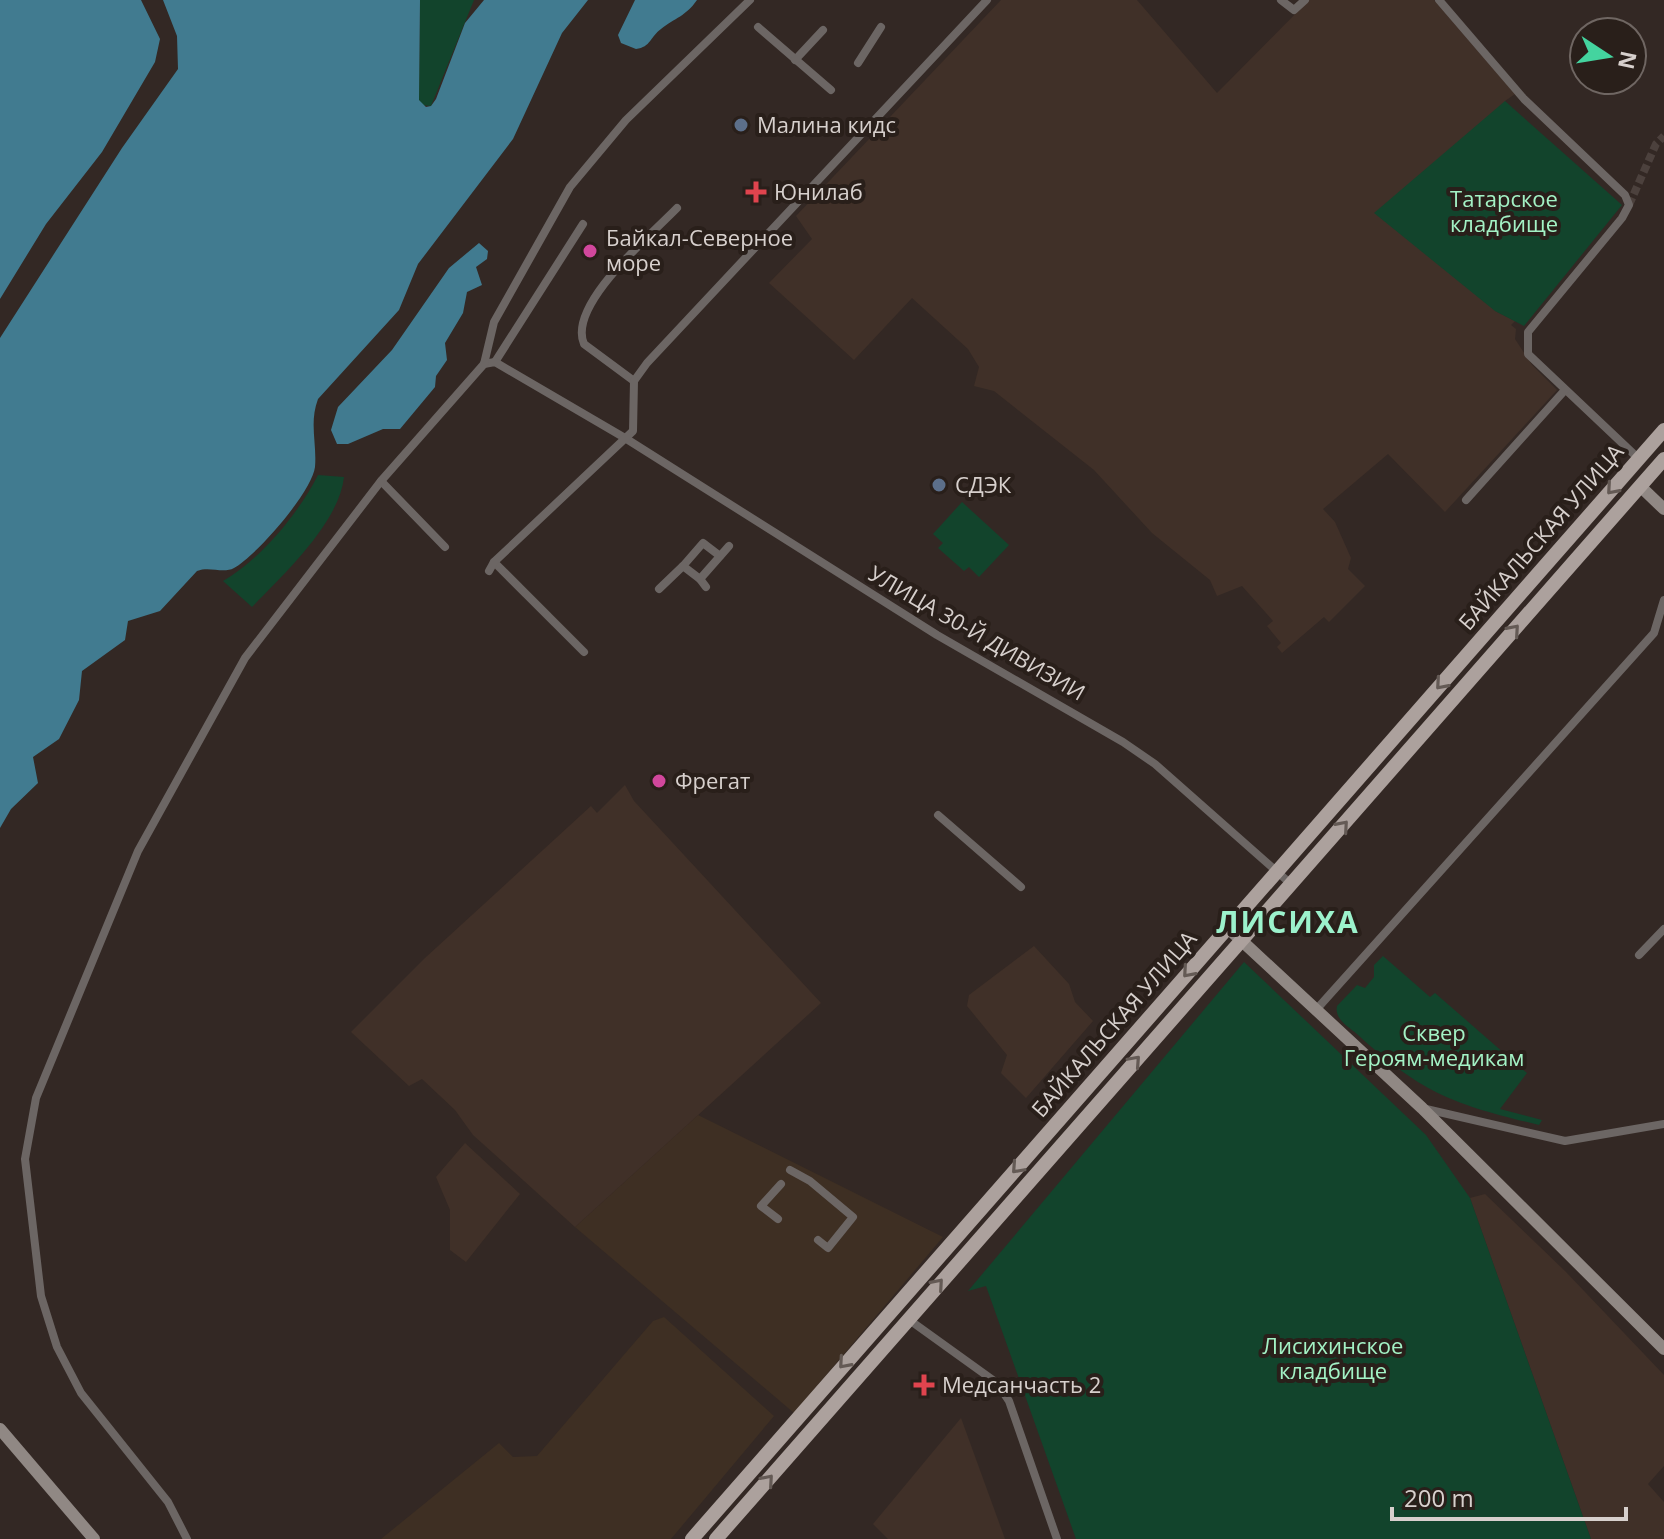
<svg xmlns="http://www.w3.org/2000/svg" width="1664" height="1539" font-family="'Open Sans',sans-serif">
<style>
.commercial{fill:#3e2f23}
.built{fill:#403028}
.green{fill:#12442c}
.water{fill:#417b90}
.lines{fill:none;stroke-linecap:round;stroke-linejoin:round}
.street-tunnel{stroke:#4c413d;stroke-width:8;stroke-dasharray:8 4;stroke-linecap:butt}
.street{stroke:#6c6664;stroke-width:8}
.secondary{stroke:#908884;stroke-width:12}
.primary{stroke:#aca19d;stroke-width:14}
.oneway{stroke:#645a55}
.service-dot{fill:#5c6f8a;stroke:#291f1a;stroke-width:3}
.health-dot{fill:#e0444e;stroke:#291f1a;stroke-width:3}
.hotel-dot{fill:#d1479c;stroke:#291f1a;stroke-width:3}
.labels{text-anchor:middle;stroke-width:8;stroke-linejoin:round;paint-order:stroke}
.poi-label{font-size:22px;fill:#d7d0cd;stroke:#291f1a;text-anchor:start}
.park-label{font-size:22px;fill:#a3f2c5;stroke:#291f1a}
.street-label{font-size:22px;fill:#d7d0cd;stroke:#291f1a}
.district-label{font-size:30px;font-weight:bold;letter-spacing:2px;fill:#9cf2cc;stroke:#291f1a}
</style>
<rect width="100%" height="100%" fill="#332824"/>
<g class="commercial">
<path d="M698,1115L943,1237L794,1413L575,1227Z"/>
<path d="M664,1317L774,1416L671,1539H381L499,1443L513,1457L537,1456L653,1321Z"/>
</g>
<g class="built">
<path d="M1001,0H1137L1217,93L1309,0H1434L1515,94L1505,101L1495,311L1515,321L1511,325L1516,329L1515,339L1532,365L1557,390L1445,512L1388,454L1323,509L1335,522L1351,558L1348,569L1365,586L1329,622L1324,617L1282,653L1277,647L1281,643L1267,626L1273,621L1242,586L1217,596L1210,580L1152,533L1094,470L994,391L974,386L979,367L968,349L912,298L854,360L769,283L812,239L796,216Z"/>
<path d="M625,785L634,801L821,1003L575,1227L473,1135L455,1110L422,1079L409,1086L351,1032L425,958L591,806L597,813Z"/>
<path d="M1034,946L1069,984L1075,1002L1093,1021L1026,1098L1001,1073L1007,1055L967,1006L969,995Z"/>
<path d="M465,1143L520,1194L466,1262L450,1250V1210L436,1177Z"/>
<path d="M1485,1194L1566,1272L1664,1375V1466L1648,1484L1664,1502V1539H1591L1470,1198Z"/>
<path d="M961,1418L1005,1539H888L873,1524Z"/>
</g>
<g class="green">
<path d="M420,0H474L431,106L421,105L419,100Z"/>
<path d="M1505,101L1622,205L1524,326L1495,311L1374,213Z"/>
<path d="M318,475L344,477C339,523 284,574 252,607L223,581C261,559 298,514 318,475Z"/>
<path d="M962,502L1009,545L979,577L969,567L964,571L938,548L943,543L933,534Z"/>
<path d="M1383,956L1430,997L1435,993L1527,1073L1500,1109L1542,1120L1539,1125C1456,1105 1422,1094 1357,1034C1349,1027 1334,1019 1337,1006L1357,985L1365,988L1374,977V965Z"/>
<path d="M1244,962L1426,1135L1470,1198L1591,1539H1076L986,1286L968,1291Z"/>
</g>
<g class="water">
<path d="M0,0H141L160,39L155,62L102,152L46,224L0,299Z"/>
<path d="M163,0H420L419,100L426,107L431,106L436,99L465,23L484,0H588L562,33L513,139L418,264L399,310L318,399C309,423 317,443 315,467C312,492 256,556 234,568C223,574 210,566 197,571L160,611L128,621L125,640L82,671L79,700L59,739L33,757L38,783L11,809L0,828V338L122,148L178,69L177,36Z"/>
<path d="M635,0H697C686,16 675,18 661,29C650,37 651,47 636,49L621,43L618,35Z"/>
<path d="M479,243L488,251L487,259L476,267L482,285L467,292L463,313L445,343L447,360L436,376L435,387L400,429H383L348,444H337L331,430L338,407L392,350L449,268Z"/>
</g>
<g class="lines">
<path class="street-tunnel" d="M1629,205L1656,144L1664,136"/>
<g class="street">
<path d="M1281,0L1294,10L1305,0"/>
<path d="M1439,0L1524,99L1625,195L1629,205L1622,218L1528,332V354L1639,459"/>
<path d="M758,27L831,90"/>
<path d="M795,60L823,30"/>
<path d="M858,63L881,27"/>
<path d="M495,362L583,224"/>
<path d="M484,364L495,362L625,438L937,635L1123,742L1155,764L1291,884"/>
<path d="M634,381L584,344C567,305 651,235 677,208"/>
<path d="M381,481L445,547"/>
<path d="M1466,500L1565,390"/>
<path d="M494,562L584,652"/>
<path d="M489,571L494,562L633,431L634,381L647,363L987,0"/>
<path d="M700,579L683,566L703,543L720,556"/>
<path d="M706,587L700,579L729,546"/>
<path d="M659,589L683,566"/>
<path d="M938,815L1021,887"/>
<path d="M1639,955L1664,929"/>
<path d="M1315,1011L1654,633L1664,600"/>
<path d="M1426,1109L1565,1141L1664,1124"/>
<path d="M790,1170L810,1181L853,1217L828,1248L818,1240"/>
<path d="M778,1219L761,1206L781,1184"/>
<path d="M908,1319L997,1383L1009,1401L1057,1539"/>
<path d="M187,1539L168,1502L81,1393L57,1347L41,1296L25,1159L36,1098L138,851L245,658L381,481L484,364L494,322L570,187L626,120L750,0"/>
</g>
<g class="secondary">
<path d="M1640,486L1664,509"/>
<path d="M1228,928L1422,1108L1664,1349"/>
<path d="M0,1429L94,1539"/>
</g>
<g class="primary">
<path d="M692,1539L1664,430"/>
<path d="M716,1539L1664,459"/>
</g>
</g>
<defs><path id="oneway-chevron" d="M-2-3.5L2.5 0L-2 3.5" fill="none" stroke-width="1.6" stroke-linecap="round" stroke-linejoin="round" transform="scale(2)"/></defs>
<g class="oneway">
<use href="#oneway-chevron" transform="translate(1612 489) rotate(131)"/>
<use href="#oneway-chevron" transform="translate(1514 630) rotate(-49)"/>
<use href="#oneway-chevron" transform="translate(1441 684) rotate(131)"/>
<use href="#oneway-chevron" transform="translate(1343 826) rotate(-49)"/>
<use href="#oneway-chevron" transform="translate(1188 972) rotate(131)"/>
<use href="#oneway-chevron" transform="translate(1135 1061) rotate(-48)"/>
<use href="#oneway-chevron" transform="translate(1017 1168) rotate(132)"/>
<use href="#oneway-chevron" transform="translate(938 1284) rotate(-49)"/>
<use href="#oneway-chevron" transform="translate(844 1363) rotate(131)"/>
<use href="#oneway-chevron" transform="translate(768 1480) rotate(-49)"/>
</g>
<g class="service-dot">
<circle cx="741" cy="125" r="8"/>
<circle cx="939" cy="485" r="8"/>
</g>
<g class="health-dot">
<path d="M752 180h8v8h8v8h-8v8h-8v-8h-8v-8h8z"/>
<path d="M920 1373h8v8h8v8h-8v8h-8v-8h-8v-8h8z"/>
</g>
<g class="hotel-dot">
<circle cx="590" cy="251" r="8"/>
<circle cx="659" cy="781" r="8"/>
</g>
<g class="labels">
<g class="poi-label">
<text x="757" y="133">Малина кидс</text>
<text x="774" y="200">Юнилаб</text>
<text x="606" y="246">Байкал-Северное<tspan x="606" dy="25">море</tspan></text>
<text x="955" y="493">СДЭК</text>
<text x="675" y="789">Фрегат</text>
<text x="942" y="1393">Медсанчасть 2</text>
</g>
<g class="park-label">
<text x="1504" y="207">Татарское<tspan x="1504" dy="25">кладбище</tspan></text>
<text x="1434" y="1041">Сквер<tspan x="1434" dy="25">Героям-медикам</tspan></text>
<text x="1333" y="1354">Лисихинское<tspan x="1333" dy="25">кладбище</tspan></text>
</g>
<g class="street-label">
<text transform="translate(1541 537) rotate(-49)" y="8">БАЙКАЛЬСКАЯ УЛИЦА</text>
<text transform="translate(977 633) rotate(30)" y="8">УЛИЦА 30-Й ДИВИЗИИ</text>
<text transform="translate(1114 1024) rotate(-49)" y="8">БАЙКАЛЬСКАЯ УЛИЦА</text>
</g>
<g class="district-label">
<text x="1288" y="933">ЛИСИХА</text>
</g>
</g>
<g transform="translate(1608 56) rotate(102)"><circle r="38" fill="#291f1a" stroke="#6f6662" stroke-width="2"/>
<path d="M0-6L14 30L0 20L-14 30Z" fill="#44d49f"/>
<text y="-12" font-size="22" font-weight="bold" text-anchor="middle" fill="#d7d0cd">N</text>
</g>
<path d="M1392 1507v12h234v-12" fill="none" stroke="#d7d0cd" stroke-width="4"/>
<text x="1404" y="1507" font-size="24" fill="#d7d0cd" stroke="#291f1a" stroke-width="6" paint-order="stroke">200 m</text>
</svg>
